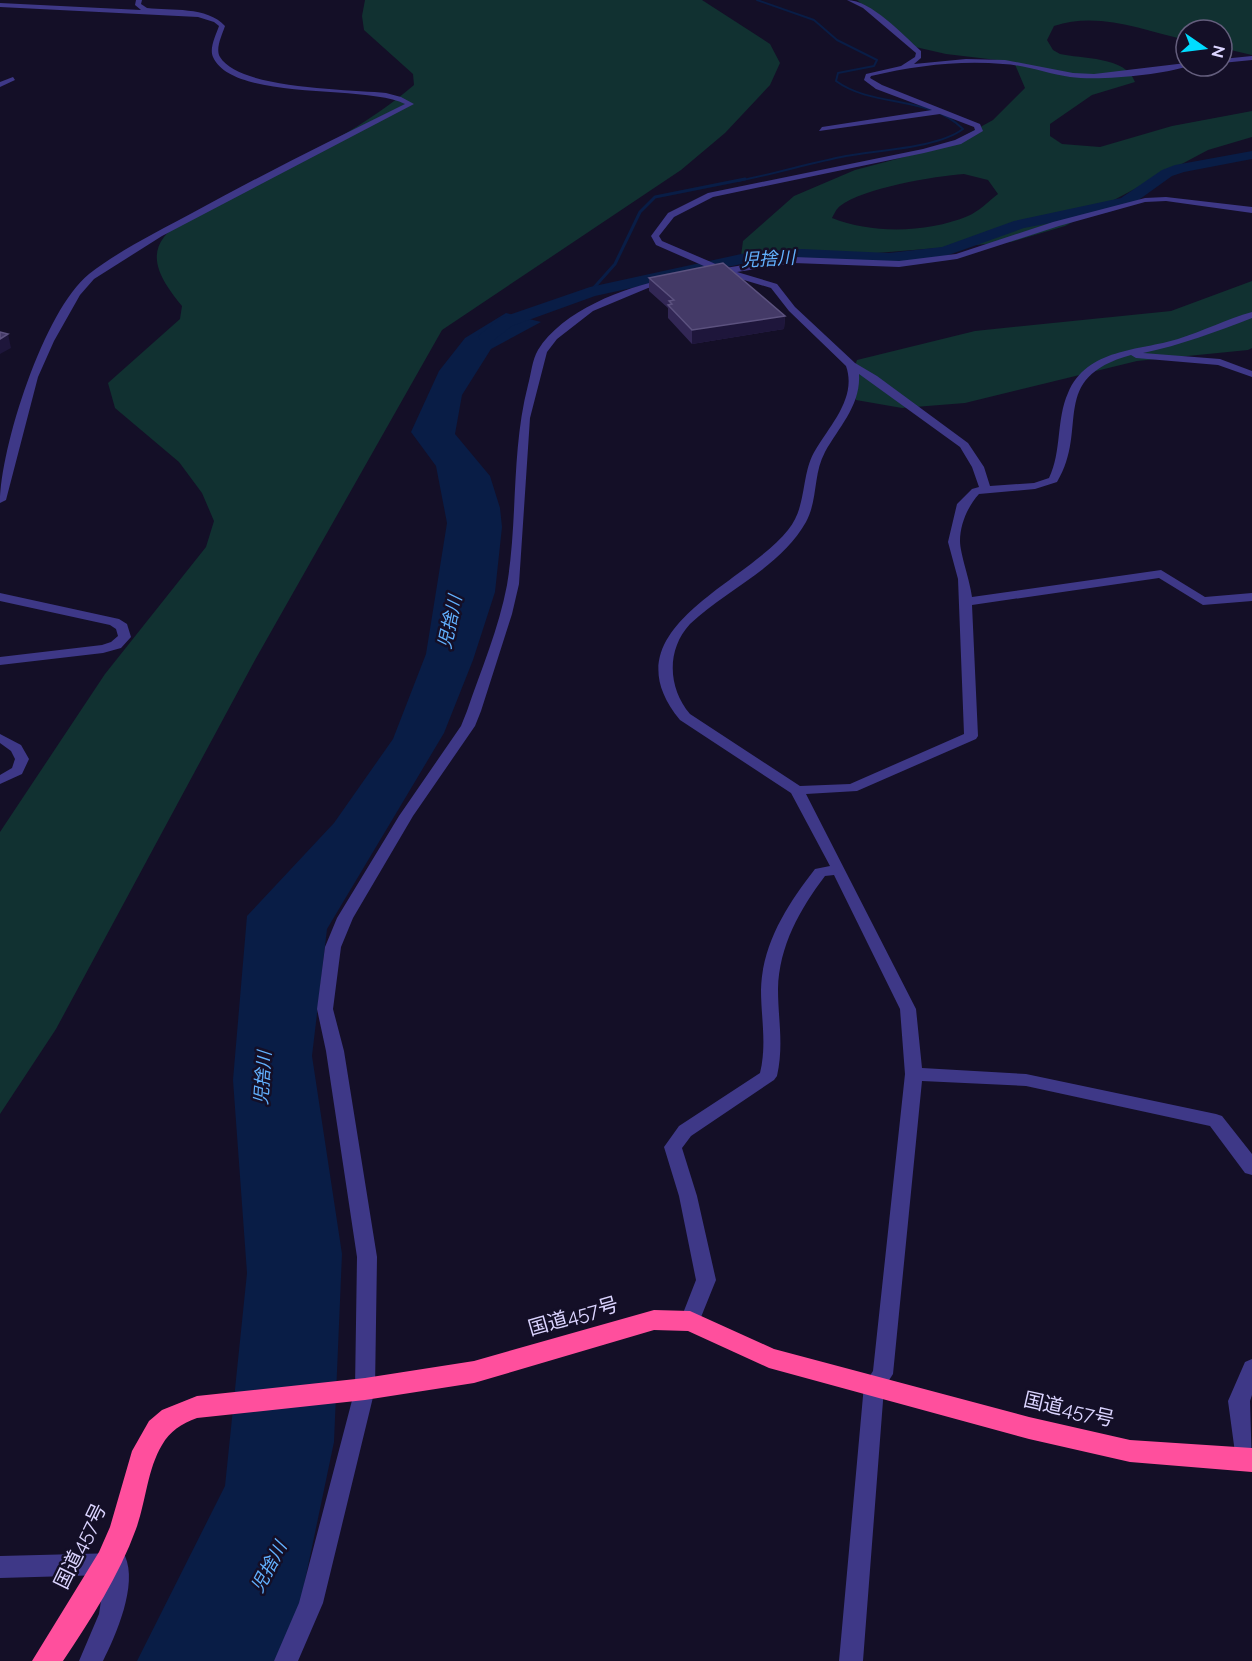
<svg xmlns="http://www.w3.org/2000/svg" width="1252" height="1661" font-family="Raleway,'Noto Sans JP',sans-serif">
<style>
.green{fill:#113131;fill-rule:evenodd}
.water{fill:#091d46}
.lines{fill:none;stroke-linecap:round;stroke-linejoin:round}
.stream-far1{stroke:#091d46;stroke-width:2}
.stream{stroke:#091d46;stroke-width:3}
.river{fill:#091d46;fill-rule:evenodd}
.minor{fill:#3e3887;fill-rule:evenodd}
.highway{fill:#ff4f9d;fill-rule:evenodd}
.wall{fill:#322755}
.shaded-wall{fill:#1e163b}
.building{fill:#443a67;stroke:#5c527f;stroke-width:1.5}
.labels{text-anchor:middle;stroke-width:5;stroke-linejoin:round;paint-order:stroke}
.water-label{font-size:18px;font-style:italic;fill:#62b1ff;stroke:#140f27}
.near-street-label{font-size:20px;fill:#dbd4ff;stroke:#140f27}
</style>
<rect width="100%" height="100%" fill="#140f27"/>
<g class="green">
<path d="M365,0H702L770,44L780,63L770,85L725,133L681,170L442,330L255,660L56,1029L0,1114V832L105,674L206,547L214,521L202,493L179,462L115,408L108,383L180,319L182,306C168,288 145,261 164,237C176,222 224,199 242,189C301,158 363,129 414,85L413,74L364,30L362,16Z"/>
<path d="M857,0H1252V55L1222,48V30H1186V40C1143,30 1098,11 1054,26L1047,40L1053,50L1060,54C1081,59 1126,56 1135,82L1092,95L1050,124V136L1062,144L1100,147L1172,126L1252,111V137L1208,150L1065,226L1011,242L767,262L741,256L743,241L794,196L855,170L946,146L993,120L1025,88L1014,62L946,54L911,46ZM964,174L988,180L998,194C989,201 978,212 968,216C927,233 872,234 832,218C834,214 837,208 840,206C863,188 935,176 964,174Z"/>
<path d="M1252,281V348L1248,350L1137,361L965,403L902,408L856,400L851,378L857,360L975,331L1171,311Z"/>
</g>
<path class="water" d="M506,313L541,322L491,349L462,395L455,434L490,476L500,508L502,527L495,592L473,660L444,733L327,929L312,1056L342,1254L334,1442L294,1633L274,1661H137L225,1486L247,1273L233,1080L247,916L334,823L393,739L426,654L447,523L436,466L411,432L439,371L465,338Z"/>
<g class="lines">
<path class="stream-far1" d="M738,181C774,174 810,163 846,156C878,150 938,148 963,129C929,95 873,108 836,81L838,73L874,66L877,60L837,40L814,20L757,0"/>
<path class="stream" d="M590,292L615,264L640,212L655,197L745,179"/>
<path class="river" d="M1252,151V159L1184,172L1172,176L1133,204L1109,212L1024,228L943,257L889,263L802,259L755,261L595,296L512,326L494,340H480L478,336L500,318L590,287L755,251L802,249L889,253L942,247L1014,221L1121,198L1162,170L1175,165Z"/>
<g class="minor">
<path d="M136,0H142L141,4L147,8C171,11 207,6 225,26C222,35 215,49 220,57C240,90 351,89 386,93L401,97L414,104L162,236L94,279L80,295L54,341L38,377L6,500L0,503C0,448 44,310 89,274C120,250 159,231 194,212C263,174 334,139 405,104C367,84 233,102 213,57C209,48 216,35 219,26L214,22L198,17L0,7V3L141,10L135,5Z"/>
<path d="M847,0C871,0 903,35 921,51V58L914,64L966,59L1005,60L1073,73L1094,74L1186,63V66H1189C1160,75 1100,81 1070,77C1048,74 1026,65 1003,64C959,60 914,66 871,76L870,78L882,85L980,124L983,131L961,144L924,153L713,197L674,217L659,236L662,241L725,268L794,257L899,261L956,254L1053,222L1145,198L1166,197L1252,207V213L1166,201L1145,202L1059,226L957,259L899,267L794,263L737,272L777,284L795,307L855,363L877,376L968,443L984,467L990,486L1034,483L1049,478C1062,451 1056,420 1068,393C1087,348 1139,351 1178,339C1203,331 1227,319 1252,312V318C1216,332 1181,345 1143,353L1220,359L1252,371V377L1218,365L1136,358L1131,355C1047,378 1090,428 1057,482L1035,489L979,494C968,506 960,524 960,541C960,554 970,580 972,597L1161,570L1205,597L1252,593V601L1203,605L1159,578L972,605L978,736L976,739L857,791L806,794L916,1009L922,1068L1026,1074L1216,1114L1222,1116L1252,1154V1175L1245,1173L1210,1126L1026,1086L922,1081L893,1374L884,1388L863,1661H839L864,1385L873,1371L905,1074L900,1009L834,875L825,876C800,909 779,946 778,989C778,1020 784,1044 777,1076L774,1080L691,1136L682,1148L697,1196L716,1280L697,1327L690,1329L683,1327L680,1321L696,1280L679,1196L664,1147L679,1126L760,1073C767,1044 761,1018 761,990C762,943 788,904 815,869L830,866L791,793L680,720C606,630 742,587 788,530C808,506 800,474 816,449C831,424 857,397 846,366L789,311L771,288L724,274L708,275V271L713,270L656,245L651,236L668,213L708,193L923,149L955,140L975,130L974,127L940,114L819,131L822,127L932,110L876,89L864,80L866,74L901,66L915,57L916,53L863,8ZM859,374L960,447L972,467L979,487L972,489L957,504L948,542L958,579L964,734L850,784L800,786L690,714C668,688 666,650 690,624C727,589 780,568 806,522C818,500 813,474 825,452C839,427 861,405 859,374Z"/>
<path d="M1252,56V60L1222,63V59Z"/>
<path d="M13,77L15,80L0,87V82Z"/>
<path d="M667,279L670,280V284L648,288L593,311L557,339L547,352L530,418L519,584L512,614L481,711L475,726L413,816L353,918L341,947L333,1009L344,1051L377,1257L375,1389L323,1603L298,1661H274L299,1603L355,1389L357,1257L326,1051L317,1009L325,947L337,918L399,816L461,726L467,711C481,670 499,628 507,585C518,519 511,451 528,385C531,375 532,360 538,350C562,311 624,287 667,279Z"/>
<path d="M0,593L119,619L127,624L131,637L121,648L103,653L0,665V657L102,645L111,642L118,636L116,629L110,625L0,601Z"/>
<path d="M0,734L21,745L29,759L22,774L0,784V775L12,768L15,759L11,751L0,743Z"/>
<path d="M1252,1359V1395L1250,1401L1252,1468L1247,1470L1239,1467L1236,1460L1228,1401L1245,1362Z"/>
<path d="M117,1553L125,1556C138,1585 116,1635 103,1661H79L99,1614L105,1575L0,1578V1556Z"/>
</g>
<path class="highway" d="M654,1310L690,1311L774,1349L1029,1417L1130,1440L1252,1448V1472L1130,1462L1029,1439L769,1368L688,1331L654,1330L474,1383L365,1400L197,1418C181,1424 170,1431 162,1445C147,1470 146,1502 136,1529C119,1576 91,1619 63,1661H32L99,1552L110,1527L132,1451L149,1421L162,1410L197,1396L365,1378L474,1361Z"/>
</g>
<path class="wall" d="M649,278L785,316L784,329L692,344L668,318V308L649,291Z"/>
<g class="shaded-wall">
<path d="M785,316L784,329L692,344V330Z"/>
<path d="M8,334L11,348L0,354V339Z"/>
</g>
<g class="building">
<path d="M723,263L785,316L692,330L668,305L672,304L669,301L674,300L649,278Z"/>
<path d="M0,332L8,334L0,339Z"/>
</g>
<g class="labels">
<g class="water-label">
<text transform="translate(768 259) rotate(-3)" y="6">児捨川</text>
<text transform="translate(450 622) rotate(-78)" y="6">児捨川</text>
<text transform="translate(263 1078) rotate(-86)" y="6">児捨川</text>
<text transform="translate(269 1567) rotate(-62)" y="6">児捨川</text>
</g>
<g class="near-street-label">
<text transform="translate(573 1316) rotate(-16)" y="7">国道457号</text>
<text transform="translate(1069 1409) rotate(13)" y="7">国道457号</text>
<text transform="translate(80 1546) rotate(-64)" y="7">国道457号</text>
</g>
</g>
<g transform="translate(1204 48) rotate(104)"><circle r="28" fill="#140f27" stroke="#645e7d" stroke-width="1.5"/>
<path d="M0-4.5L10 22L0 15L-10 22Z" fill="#00dcff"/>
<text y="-9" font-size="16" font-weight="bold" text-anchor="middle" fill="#dbd4ff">N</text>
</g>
</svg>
